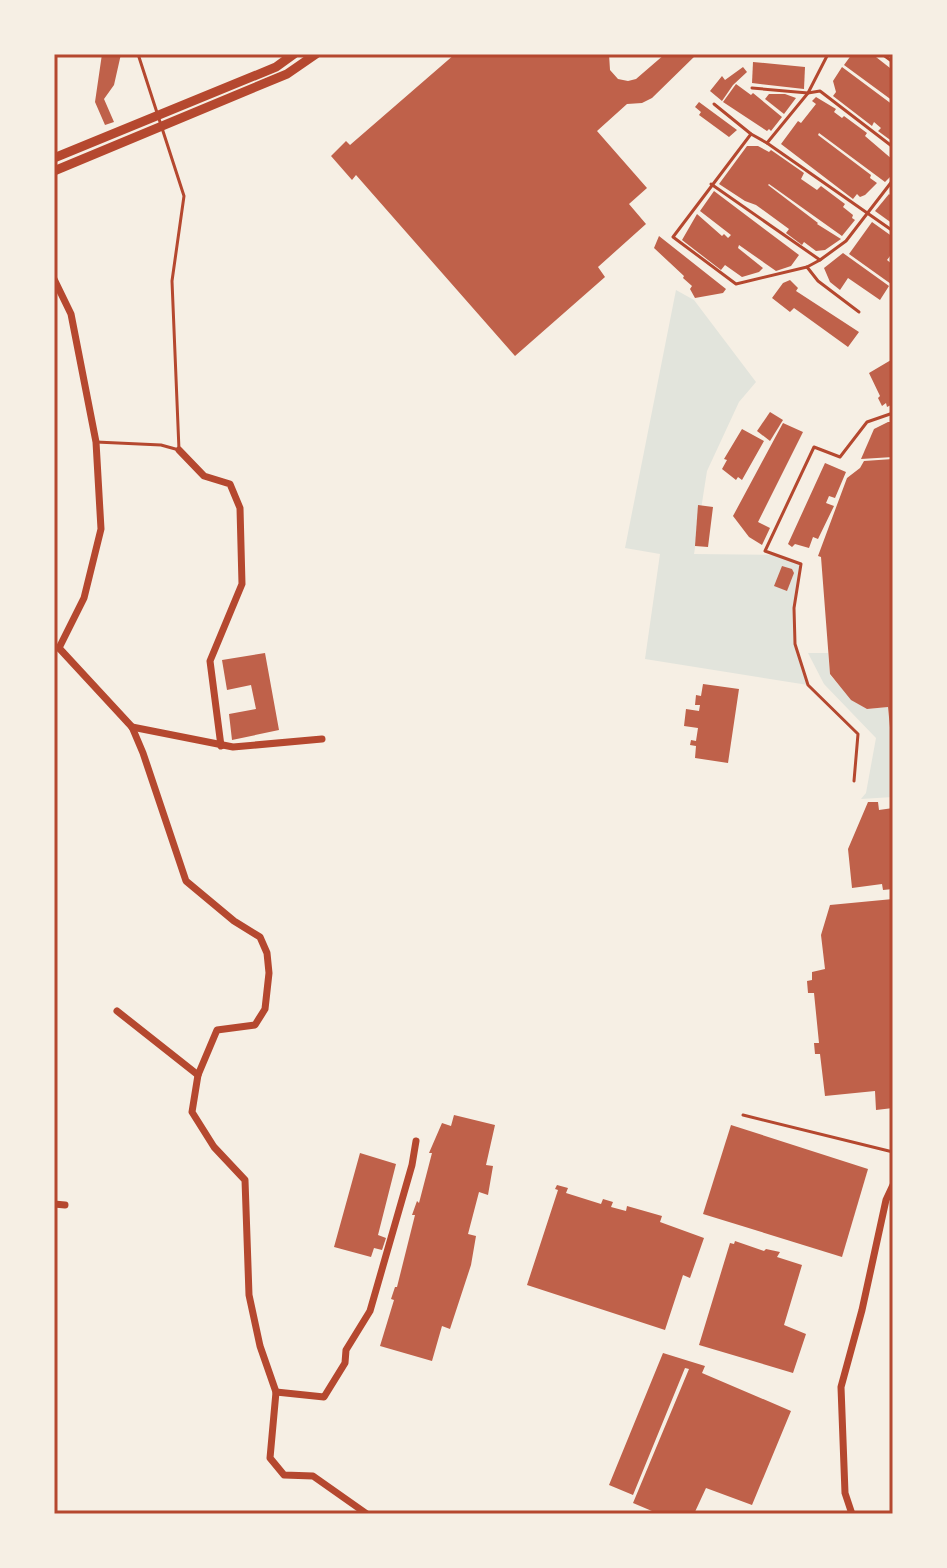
<svg xmlns="http://www.w3.org/2000/svg" width="947" height="1568" font-family="'Noto Sans',sans-serif">
<style>
.green{fill:#e2e4dc}
.building{fill:#bf614a}
.lines{fill:none;stroke-linecap:round;stroke-linejoin:round}
.path{stroke:#b5482f;stroke-width:3}
.service{stroke:#b5482f;stroke-width:3}
.minor{stroke:#b5482f;stroke-width:7}
.tertiary{stroke:#b5482f;stroke-width:9}
.neatline{fill:none;stroke:#b5482f;stroke-width:3}
</style>
<rect width="100%" height="100%" fill="#f6efe4"/>
<g class="green">
<path d="M676,290L694,300L756,382L739,402L707,471L694,554L777,555L801,564L794,608L795,644L808,685L645,659L660,554L625,548Z"/>
<path d="M808,653H828L830,675L852,700L867,709L888,707L893,761V797L861,799L866,793L876,738L824,684Z"/>
</g>
<g class="building">
<path d="M102,54H121L114,85L104,99L114,122L105,125L95,102Z"/>
<path d="M455,54H609L610,70L618,79L628,81L636,79L665,54H697L652,98L642,103L627,104L597,131L647,188L629,204L646,224L598,267L605,277L515,356L356,175L352,180L331,156L346,141L350,145Z"/>
<path d="M852,54H878L876,57L890,68L893,66V101L844,65Z"/>
<path d="M753,62L805,67L804,89L752,83Z"/>
<path d="M743,67L747,72L733,85L722,101L710,91L722,76L725,80Z"/>
<path d="M842,67L893,105V142L878,131L881,128L874,122L872,126L833,96L836,92L833,81Z"/>
<path d="M736,84L751,95L753,93L782,117L771,131L769,129L767,131L723,102Z"/>
<path d="M769,94H785L796,98L784,114L765,99Z"/>
<path d="M816,97L836,109L834,112L842,118L844,116L867,133L865,136L893,160V174L885,182L819,133L818,135L871,175L870,178L877,183L865,195L860,197L857,194L853,199L781,144L798,121L801,123L816,104L812,101Z"/>
<path d="M699,102L737,130L729,137L699,115L701,112L695,107Z"/>
<path d="M747,146H758L769,152L771,150L804,173L801,179L817,190L821,186L845,204L843,207L853,215L852,218L855,220L842,236L769,184L768,185L818,223L817,224L841,239L825,250L816,251L804,242L802,245L786,233L789,229L756,205L745,201L719,184Z"/>
<path d="M714,191L799,255L791,266L776,271L739,245L738,248L763,268L759,272L742,277L725,265L721,270L682,240L697,214L722,236L724,234L728,238L731,235L700,211Z"/>
<path d="M889,194L893,198V224L875,211Z"/>
<path d="M872,222L893,237V252L887,260L893,265L891,284L849,254Z"/>
<path d="M659,236L726,289L723,293L695,298L690,289L692,286L683,278L684,276L654,248Z"/>
<path d="M843,253L889,286L880,300L848,278L840,290L830,282L824,268Z"/>
<path d="M790,280L798,288L796,291L859,332L848,347L794,308L790,312L772,298L783,283Z"/>
<path d="M891,360L893,404L887,407L886,403L882,406L878,398L880,396L869,373Z"/>
<path d="M770,412L783,420L770,441L757,431Z"/>
<path d="M888,422H893V457L861,459L874,429Z"/>
<path d="M783,423L803,432L758,522L770,528L762,545L749,537L733,516Z"/>
<path d="M742,429L764,441L742,480L738,477L736,480L722,469L727,460L724,459Z"/>
<path d="M893,459V738H891L888,707L867,709L851,700L830,674L821,557L818,556L847,478L860,468L864,461Z"/>
<path d="M825,463L846,472L835,498L829,496L826,503L834,506L818,539L813,537L809,548L795,544L792,547L788,544Z"/>
<path d="M698,505L713,507L708,547L695,546Z"/>
<path d="M782,566L792,569L794,573L787,591L774,586Z"/>
<path d="M265,653L279,730L232,740L229,714L256,709L251,685L227,690L222,660Z"/>
<path d="M703,684L739,689L728,763L695,758L696,746L690,745L691,740L696,741L698,728L684,726L686,709L699,711L700,705H695L696,695L701,696Z"/>
<path d="M868,802H878L879,810L893,808V889L883,890L882,884L852,888L848,849Z"/>
<path d="M893,899V1108L876,1110L875,1091L825,1096L820,1054H815L814,1043H819L814,993H808L807,981L812,980V972L825,969L821,935L830,905Z"/>
<path d="M454,1115L495,1125L486,1165L493,1166L488,1195L479,1192L468,1234L476,1236L471,1265L450,1329L442,1326L432,1361L380,1346L394,1300L391,1299L395,1287H397L415,1215H412L417,1201L419,1203L432,1153H429L442,1123L451,1126Z"/>
<path d="M731,1125L868,1169L842,1257L703,1214Z"/>
<path d="M360,1153L396,1164L378,1235L386,1238L382,1250L374,1248L371,1257L334,1247Z"/>
<path d="M557,1185L568,1188L566,1193L601,1204L603,1199L613,1202L611,1207L626,1211L627,1206L662,1216L660,1222L704,1238L690,1278L683,1275L665,1330L527,1285L558,1190L555,1189Z"/>
<path d="M735,1241L764,1251L766,1249L780,1252L777,1257L802,1265L784,1325L806,1334L793,1373L699,1345L730,1243L734,1244Z"/>
<path d="M663,1353L705,1366L702,1373L791,1411L752,1505L706,1488L694,1514H659L633,1503L689,1369L685,1368L633,1495L609,1485Z"/>
</g>
<g class="lines">
<path class="path" d="M743,1115L893,1152"/>
<g class="service">
<path d="M828,54L808,93L767,143L751,134L673,237L736,284L807,267L820,260L846,241L893,180"/>
<path d="M882,54L893,62"/>
<path d="M752,88L808,93L820,91L893,147"/>
<path d="M714,104L751,134"/>
<path d="M767,143L893,231"/>
<path d="M711,184L820,260"/>
<path d="M807,267L818,281L859,312"/>
<path d="M96,442L161,445L179,450L172,281L184,196L138,54"/>
<path d="M854,781L858,734L808,685L795,644L794,608L801,564L765,551L814,447L840,457L867,422L893,413"/>
</g>
<g class="minor">
<path d="M54,279L71,314L96,442L101,529L84,598L59,648"/>
<path d="M179,450L204,476L230,484L240,508L242,584L210,661L221,746"/>
<path d="M59,648L132,727L143,753L186,881L234,921L260,937L267,953L269,973L265,1009L255,1025L217,1030L198,1075L192,1112L214,1147L245,1180L249,1295L260,1346L276,1392L270,1458L284,1475L313,1476L367,1514"/>
<path d="M132,727L233,747L322,739"/>
<path d="M117,1011L198,1075"/>
<path d="M54,1204L65,1205"/>
<path d="M276,1392L324,1397L345,1363L346,1350L370,1311L412,1165L416,1141"/>
<path d="M852,1514L845,1493L841,1387L862,1310L886,1200L893,1185"/>
</g>
<g class="tertiary">
<path d="M54,158L276,67L294,54"/>
<path d="M54,171L287,74L316,54"/>
</g>
</g>
<rect width="947" height="1568" fill="none" stroke="#f6efe4" stroke-width="112"/>
<rect x="56" y="56" width="835" height="1456" class="neatline"/>
</svg>
